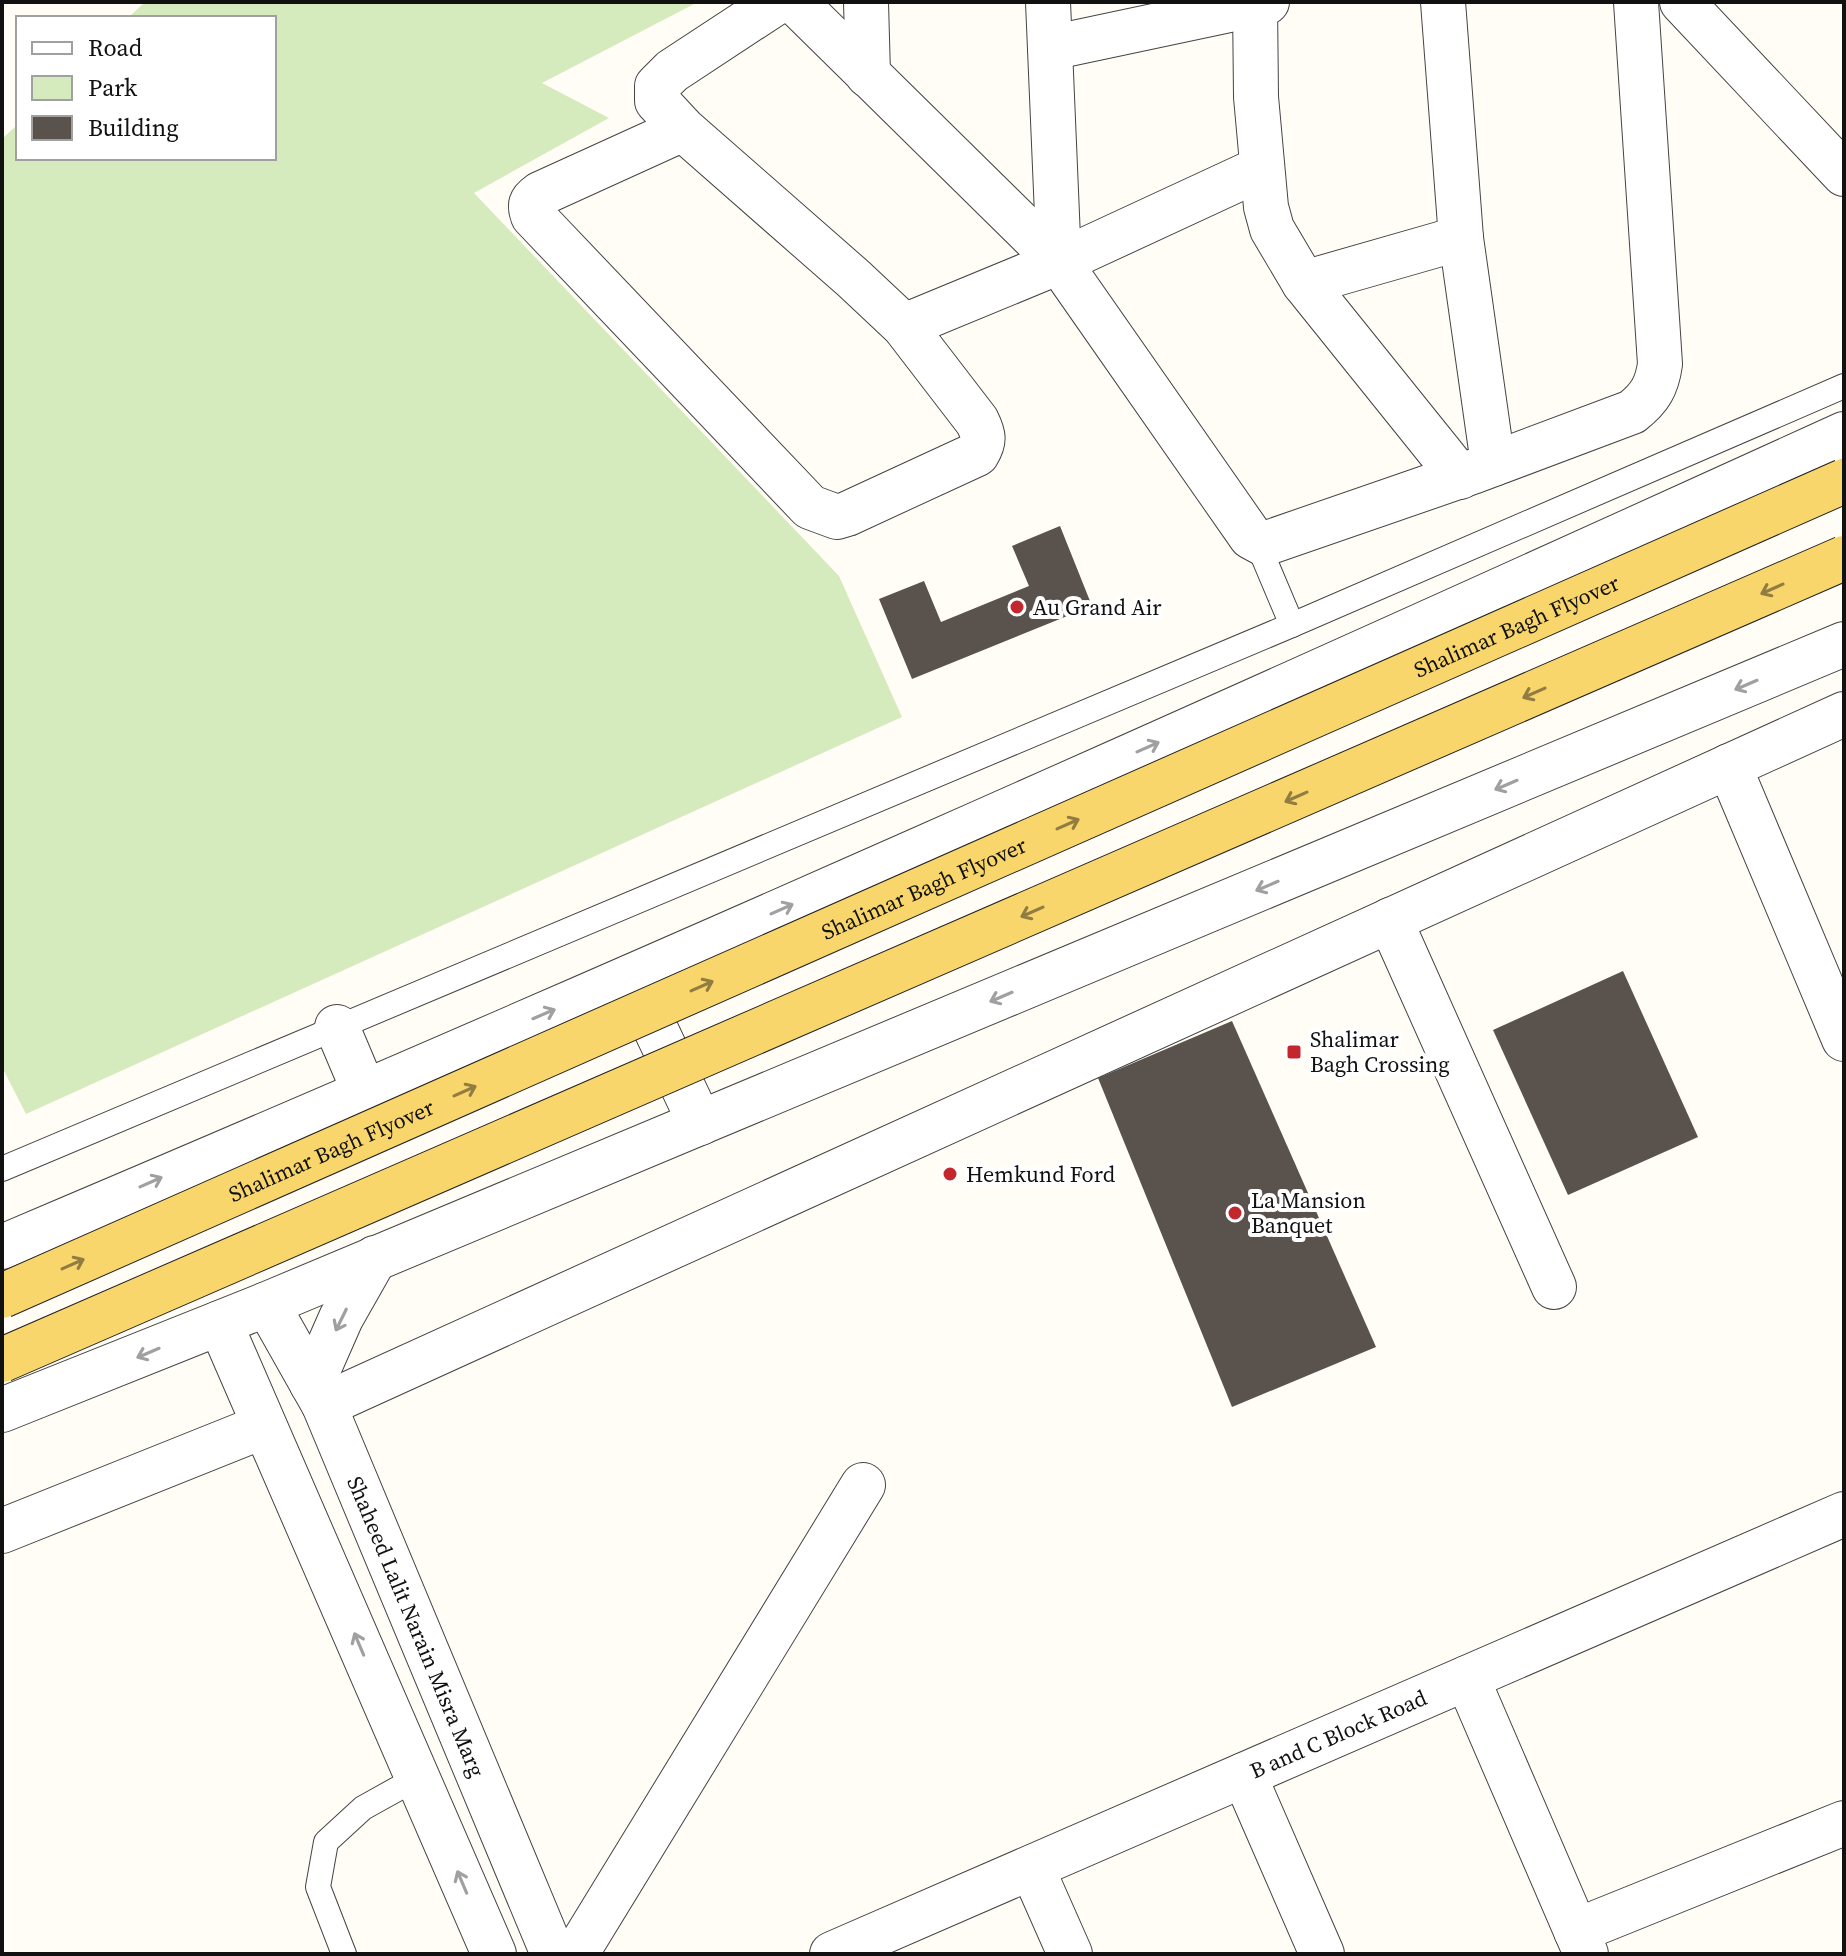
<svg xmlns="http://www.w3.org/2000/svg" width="1846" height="1956" font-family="'Source Serif 4',serif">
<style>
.green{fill:#d5ebbd}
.building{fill:#5a524d}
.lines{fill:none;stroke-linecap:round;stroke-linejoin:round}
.service-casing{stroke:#444;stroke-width:26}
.minor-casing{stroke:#444;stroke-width:46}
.tertiary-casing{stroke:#444;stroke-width:46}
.service{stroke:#fff;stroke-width:24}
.minor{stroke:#fff;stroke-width:44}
.tertiary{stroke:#fff;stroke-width:44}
.primary-bridge-casing{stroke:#222;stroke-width:46;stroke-linecap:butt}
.primary-bridge{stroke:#f9d66b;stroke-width:44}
.oneway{stroke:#917d42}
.oneway2{stroke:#a0a0a0}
.poi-dot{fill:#c4262e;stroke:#fff;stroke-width:3}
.labels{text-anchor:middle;stroke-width:8;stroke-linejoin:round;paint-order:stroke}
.poi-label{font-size:22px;fill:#111;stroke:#fff;text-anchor:start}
.street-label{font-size:22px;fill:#111;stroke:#fff}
</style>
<rect width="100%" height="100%" fill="#fffdf5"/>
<path class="green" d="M145,2H698L542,83L609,118L474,193L839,576L902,717L26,1114L2,1067V139L18,124V158H274V18H128Z"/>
<g class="building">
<path d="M1060,526L1092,606L912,679L879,599L924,581L941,622L1029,586L1012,546Z"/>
<path d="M1623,971L1698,1137L1568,1195L1493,1030Z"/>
<path d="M1232,1021L1376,1347L1232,1407L1098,1078Z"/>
</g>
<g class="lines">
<g class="service-casing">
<g id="service">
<path d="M1257,542L1292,625"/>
<path d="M2,1169L1292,625L1844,386"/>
<path d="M344,1954L318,1887L326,1842L363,1808L417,1778"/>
</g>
</g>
<g class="minor-casing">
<g id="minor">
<path d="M795,2L1059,262L1251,537L1264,544L1475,471L1632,412C1650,398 1657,386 1660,364L1636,2"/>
<path d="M866,2L868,75"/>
<path d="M1048,2L1059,262"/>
<path d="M1255,2L1256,97L1266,207L1272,229L1304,283L1460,477"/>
<path d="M1443,2L1461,238L1493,464"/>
<path d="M1682,2L1844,174"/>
<path d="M1050,48L1267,2"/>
<path d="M683,129L540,194C530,201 529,205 533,216L810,507L837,517L847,514L977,454C985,441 984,435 977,421L904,326L854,279L683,129L657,101V86L672,71L777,2"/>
<path d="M1304,283L1461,238"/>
<path d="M904,326L1059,262L1262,168"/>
<path d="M1729,766L1844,1039"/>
<path d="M1390,920L1554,1287"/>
<path d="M337,1027L364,1091"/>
<path d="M324,1405L1844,714"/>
<path d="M2,1531L264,1426"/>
<path d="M1467,1678L1586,1954"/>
<path d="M1244,1775L1322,1954"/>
<path d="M1032,1868L1070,1954"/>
<path d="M1576,1931L1844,1823"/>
<path d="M576,1954L863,1485"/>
<path id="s1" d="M832,1954L1844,1514"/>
</g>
</g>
<g class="tertiary-casing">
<g id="tertiary">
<path d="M631,977L700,1123"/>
<path d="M2,1247C620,986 1233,712 1844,434"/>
<path id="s2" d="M267,1304L324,1405L553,1954"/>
<path d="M220,1323L494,1954"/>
<path d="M312,1384L341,1318L375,1258"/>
<path d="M2,1410L267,1304L1844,644"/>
</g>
</g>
<use href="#service" class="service"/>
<use href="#minor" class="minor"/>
<use href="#tertiary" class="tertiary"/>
<g class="primary-bridge-casing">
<g id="primary-bridge">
<path id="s3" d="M2,1296L1844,481"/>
<path d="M2,1360L1844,558"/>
</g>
</g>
<use href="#primary-bridge" class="primary-bridge"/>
</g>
<defs><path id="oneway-shaft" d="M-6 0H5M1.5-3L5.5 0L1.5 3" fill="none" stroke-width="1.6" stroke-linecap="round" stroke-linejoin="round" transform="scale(2)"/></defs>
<g class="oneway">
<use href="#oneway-shaft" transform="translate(1772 589) rotate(156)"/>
<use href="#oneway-shaft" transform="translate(1534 693) rotate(156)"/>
<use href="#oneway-shaft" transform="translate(1296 797) rotate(156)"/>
<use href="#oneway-shaft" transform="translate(1068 824) rotate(-24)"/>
<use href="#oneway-shaft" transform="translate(1032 912) rotate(156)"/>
<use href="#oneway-shaft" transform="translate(702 986) rotate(-24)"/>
<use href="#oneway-shaft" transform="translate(465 1091) rotate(-24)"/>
<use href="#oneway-shaft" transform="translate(73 1264) rotate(-24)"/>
</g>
<g class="oneway2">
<use href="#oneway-shaft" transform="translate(1746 685) rotate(157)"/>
<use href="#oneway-shaft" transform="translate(1148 747) rotate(-24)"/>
<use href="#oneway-shaft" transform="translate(1506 785) rotate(157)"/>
<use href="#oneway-shaft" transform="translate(1267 886) rotate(157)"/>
<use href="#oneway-shaft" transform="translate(782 909) rotate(-24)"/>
<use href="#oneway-shaft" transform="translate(1001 997) rotate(157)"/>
<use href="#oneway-shaft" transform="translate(544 1014) rotate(-23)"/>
<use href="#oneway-shaft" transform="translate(151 1182) rotate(-24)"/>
<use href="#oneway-shaft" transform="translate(341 1320) rotate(116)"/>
<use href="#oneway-shaft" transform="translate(148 1353) rotate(157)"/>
<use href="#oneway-shaft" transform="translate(359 1644) rotate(-113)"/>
<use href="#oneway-shaft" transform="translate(462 1882) rotate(-113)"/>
</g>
<g class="poi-dot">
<circle cx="1017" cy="607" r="8"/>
<rect x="1286" y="1044" width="16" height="16" rx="4"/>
<circle cx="950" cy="1174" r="8"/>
<circle cx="1235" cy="1213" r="8"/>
</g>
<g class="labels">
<g class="poi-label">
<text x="1033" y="615">Au Grand Air</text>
<text x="1310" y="1047">Shalimar<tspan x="1310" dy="25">Bagh Crossing</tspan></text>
<text x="966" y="1182">Hemkund Ford</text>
<text x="1251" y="1208">La Mansion<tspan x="1251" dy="25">Banquet</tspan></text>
</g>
<g class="street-label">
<text dy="8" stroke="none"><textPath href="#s3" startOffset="1656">Shalimar Bagh Flyover</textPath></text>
<text dy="8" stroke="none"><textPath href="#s3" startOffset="1008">Shalimar Bagh Flyover</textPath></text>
<text dy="8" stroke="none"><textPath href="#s3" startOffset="360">Shalimar Bagh Flyover</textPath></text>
<text dy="8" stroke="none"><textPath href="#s2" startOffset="356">Shaheed Lalit Narain Misra Marg</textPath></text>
<text dy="8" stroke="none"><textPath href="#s1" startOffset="552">B and C Block Road</textPath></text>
</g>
</g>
<rect width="1846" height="1956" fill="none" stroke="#111111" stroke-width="8"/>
<rect x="16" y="16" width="260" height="144" fill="#ffffff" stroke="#a0a0a0" stroke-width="2"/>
<rect x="32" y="42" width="40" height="12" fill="#ffffff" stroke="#a0a0a0" stroke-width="2"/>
<text x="88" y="56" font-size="24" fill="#111111">Road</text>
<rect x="32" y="76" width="40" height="24" fill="#d5ebbd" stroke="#a0a0a0" stroke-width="2"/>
<text x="88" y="96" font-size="24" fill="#111111">Park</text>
<rect x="32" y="116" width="40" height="24" fill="#5a524d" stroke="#a0a0a0" stroke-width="2"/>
<text x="88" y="136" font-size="24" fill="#111111">Building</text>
</svg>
